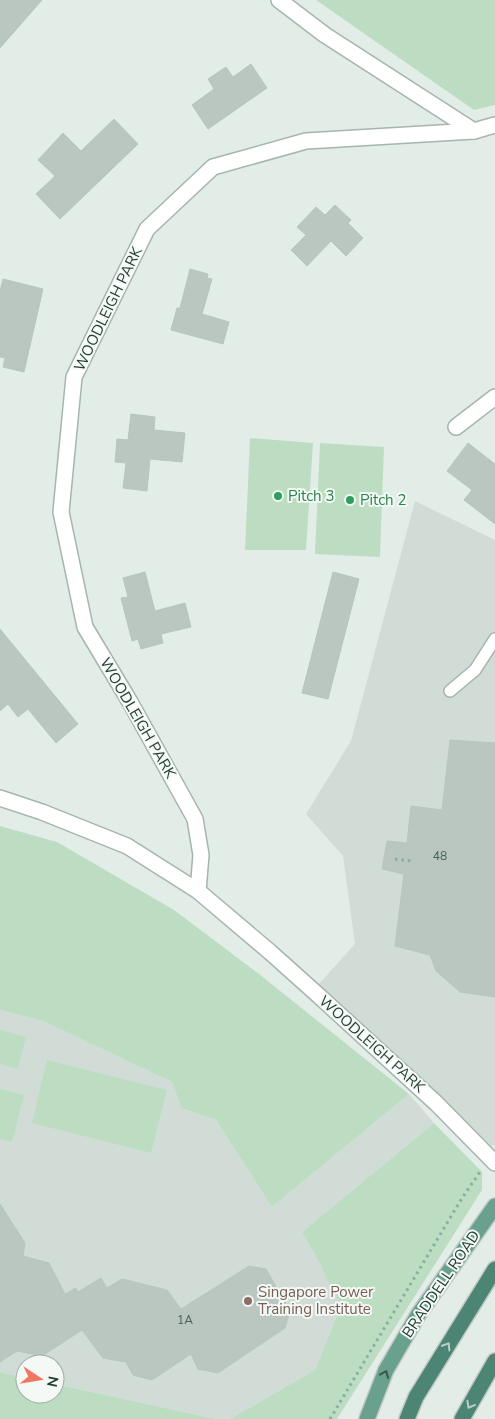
<svg xmlns="http://www.w3.org/2000/svg" width="495" height="1419" font-family="'Nunito Sans',sans-serif">
<style>
.built{fill:#d1dcd7}
.green{fill:#bdddc3}
.building{fill:#b9c7c0;stroke:#b6c6be}
.lines{fill:none;stroke-linecap:round;stroke-linejoin:round}
.service-casing{stroke:#a6b5ae;stroke-width:14}
.minor-casing{stroke:#a6b5ae;stroke-width:18}
.primary-casing{stroke:#c1c9c6;stroke-width:18}
.trunk-casing{stroke:#c1c9c6;stroke-width:18}
.path{stroke:#85af9f;stroke-width:3;stroke-dasharray:2.5 4;stroke-linecap:butt}
.service{stroke:#fff;stroke-width:11}
.minor{stroke:#fff;stroke-width:15}
.primary{stroke:#69a18e;stroke-width:15}
.trunk{stroke:#4c8574;stroke-width:15}
.oneway{stroke:#b9d0c8}
.oneway2{stroke:#34574a}
.leisure-dot{fill:#2e9e5b;stroke:#f4f9f6;stroke-width:2}
.education-dot{fill:#8d6e63;stroke:#f4f9f6;stroke-width:2}
.labels{text-anchor:middle;stroke-width:4;stroke-linejoin:round;paint-order:stroke}
.number-label{font-size:12px;fill:#486057}
.street-label{font-size:15px;fill:#233e34;stroke:#f4f9f6}
.leisure-label{font-size:15px;fill:#27864d;stroke:#f4f9f6;text-anchor:start}
.education-label{font-size:15px;fill:#785e54;stroke:#f4f9f6;text-anchor:start}
</style>
<rect width="100%" height="100%" fill="#e3ede8"/>
<g class="built">
<path d="M415,501L495,540V1145L487,1147L358,1025L319,984L355,944L343,856L306,814L351,741Z"/>
<path d="M0,1010L43,1021L172,1082L181,1108L216,1120L272,1207L409,1094L434,1123L302,1232L319,1262L342,1307L315,1370L230,1419H216L55,1384V1364H25V1378L0,1372Z"/>
</g>
<g class="green">
<path d="M316,0H495V105L474,110Z"/>
<path d="M250,438L313,443L306,550H245Z"/>
<path d="M320,443L384,447L380,557L315,554Z"/>
<path d="M0,826L57,842L174,910L259,974L409,1094L272,1207L216,1120L181,1108L172,1082L43,1021L0,1010Z"/>
<path d="M0,1030L26,1037L18,1069L0,1064Z"/>
<path d="M47,1060L167,1090L151,1153L32,1123Z"/>
<path d="M0,1089L24,1095L12,1142L0,1139Z"/>
<path d="M434,1123L482,1172V1190L337,1419H230L315,1370L341,1307L319,1262L302,1232Z"/>
<path d="M0,1372L25,1378V1394H55V1384L216,1419H0Z"/>
</g>
<g class="building">
<path d="M0,0H42L0,48Z"/>
<path d="M251,64L267,88L208,129L192,105L214,89L208,79L226,67L233,77Z"/>
<path d="M114,119L138,144L60,219L36,194L55,176L38,160L63,133L81,151Z"/>
<path d="M335,205L351,220L348,223L363,238L346,256L331,241L307,266L291,250L306,235L297,227L316,207L325,215Z"/>
<path d="M190,269L208,274L207,278L212,279L202,314L229,322L223,344L171,330L177,308H180Z"/>
<path d="M3,279L43,289L24,372L3,367L5,358L0,357V291Z"/>
<path d="M131,414L155,417L154,430L185,433L182,462L150,459L147,491L123,488L126,463L115,462L117,439L128,440Z"/>
<path d="M468,443L495,464V524L464,500L472,490L447,471Z"/>
<path d="M145,572L155,611L185,603L191,627L161,634L163,643L141,649L138,639L132,641L121,598L128,597L123,578Z"/>
<path d="M333,572L359,579L328,699L302,693Z"/>
<path d="M0,629L78,724L56,743L28,709L18,717L8,704L0,711Z"/>
<path d="M450,740L495,743V997L460,992L436,971L430,955L395,946L404,874L382,869L387,841L407,843L411,806L442,810Z"/>
<path d="M0,1204L25,1243L23,1256L49,1263L65,1294L76,1288L78,1292L101,1278L107,1288L122,1279L167,1290L181,1309L249,1266L266,1269L290,1311L285,1328L218,1373L198,1369L191,1354L152,1380L133,1375L126,1362L103,1358L82,1330L42,1356L17,1351L0,1362Z"/>
</g>
<g class="lines">
<g class="service-casing">
<path id="service" d="M450,691L475,670L495,639"/>
</g>
<g class="minor-casing">
<g id="minor">
<path d="M279,0L325,35L474,131"/>
<path d="M456,427L495,397"/>
<path d="M0,798L42,812L127,846L198,891L270,952L318,995L436,1103L495,1163"/>
<path d="M198,891L201,855L195,819L130,702L85,627L61,512L74,377L147,229L213,167L306,141L474,131L495,125"/>
</g>
</g>
<g class="primary-casing">
<path id="primary" d="M367,1419L386,1370L418,1315L495,1206"/>
</g>
<g class="trunk-casing">
<g id="trunk">
<path d="M407,1419L416,1397L495,1269"/>
<path d="M462,1419L495,1361"/>
</g>
</g>
<g class="path">
<path d="M395,859L411,861"/>
<path d="M330,1419L462,1198L480,1172"/>
</g>
<use href="#service" class="service"/>
<use href="#minor" class="minor"/>
<use href="#primary" class="primary"/>
<use href="#trunk" class="trunk"/>
</g>
<defs><path id="oneway-chevron" d="M-2-3.5L2.5 0L-2 3.5" fill="none" stroke-width="1.6" stroke-linecap="round" stroke-linejoin="round" transform="scale(1.25)"/></defs>
<g class="oneway">
<use href="#oneway-chevron" transform="translate(447 1346) rotate(-58)"/>
<use href="#oneway-chevron" transform="translate(470 1405) rotate(119)"/>
</g>
<use class="oneway2" href="#oneway-chevron" transform="translate(385 1374) rotate(-67)"/>
<g class="leisure-dot">
<circle cx="278" cy="496" r="5"/>
<circle cx="350" cy="500" r="5"/>
</g>
<circle class="education-dot" cx="248" cy="1301" r="5"/>
<g class="labels">
<g class="number-label">
<text x="440" y="860">48</text>
<text x="185" y="1324">1A</text>
</g>
<g class="street-label">
<text transform="translate(108 309) rotate(-64)" y="5">WOODLEIGH PARK</text>
<text transform="translate(138 718) rotate(60)" y="5">WOODLEIGH PARK</text>
<text transform="translate(372 1044) rotate(42)" y="5">WOODLEIGH PARK</text>
<text transform="translate(441 1284) rotate(-56)" y="5">BRADDELL ROAD</text>
</g>
<g class="leisure-label">
<text x="288" y="501">Pitch 3</text>
<text x="360" y="505">Pitch 2</text>
</g>
<g class="education-label">
<text x="258" y="1297">Singapore Power<tspan x="258" dy="17">Training Institute</tspan></text>
</g>
</g>
<g transform="translate(40 1379) rotate(102)"><circle r="24" fill="#f4f9f6" stroke="#a0aea8"/>
<path d="M0-4L9 19L0 12L-9 19Z" fill="#ee7860"/>
<text y="-8" font-size="14" font-weight="bold" text-anchor="middle" fill="#233e34">N</text>
</g>
</svg>
